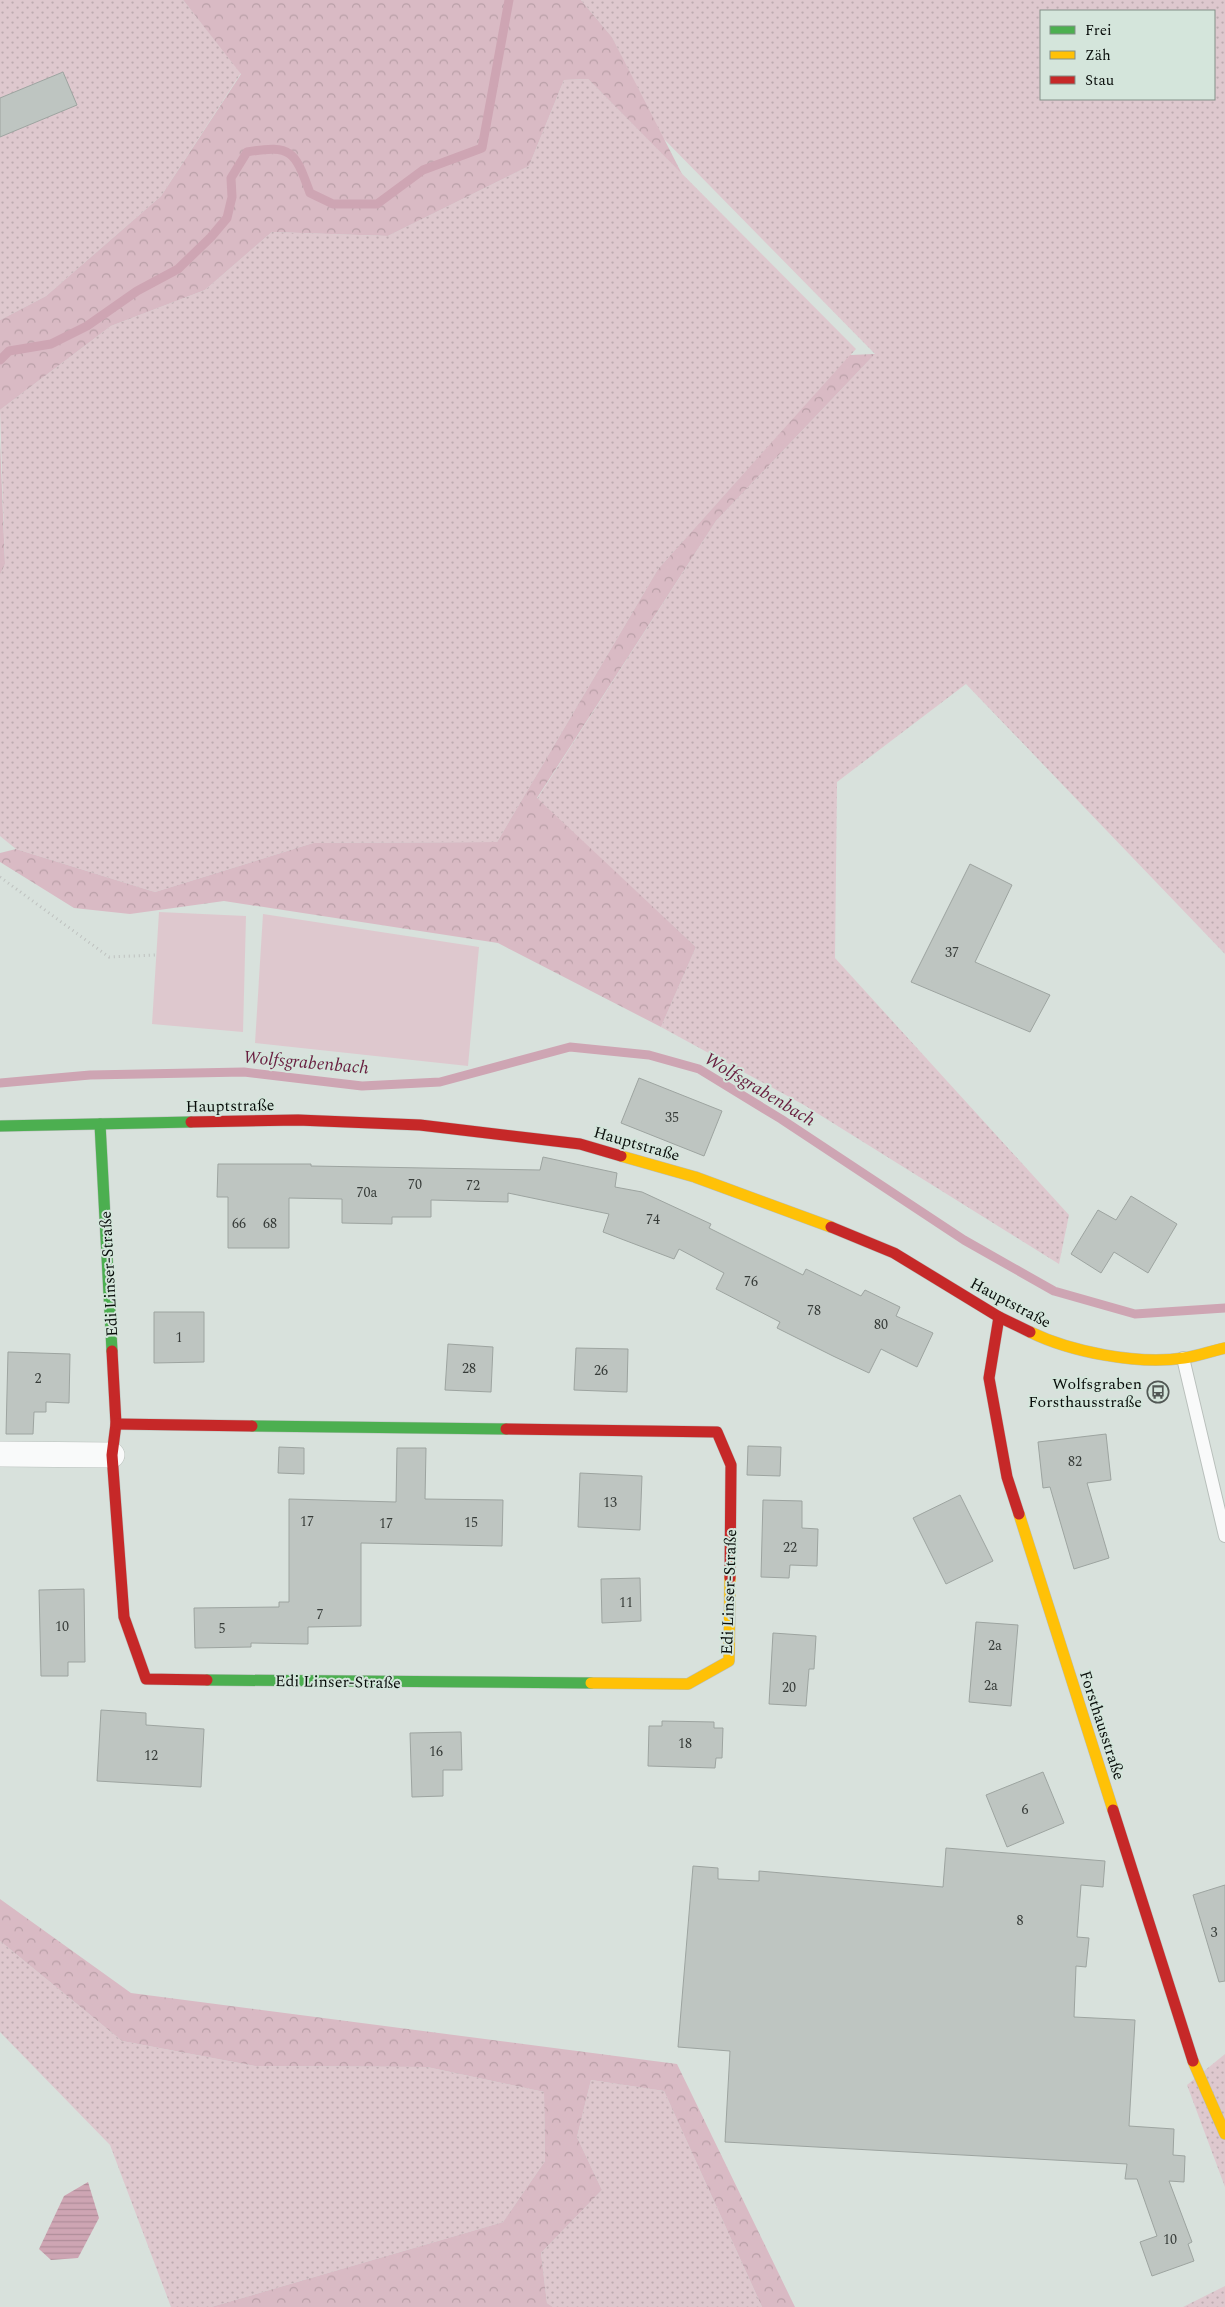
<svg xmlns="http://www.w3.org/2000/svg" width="1225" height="2307" font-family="Spectral,serif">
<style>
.grass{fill:url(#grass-dots);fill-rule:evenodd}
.forest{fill:url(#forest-crowns)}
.pitch{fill:#dec8ce}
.water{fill:url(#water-rules)}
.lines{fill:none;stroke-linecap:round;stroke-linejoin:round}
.stream{stroke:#cea5b3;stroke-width:9}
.building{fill:#bec5c1;stroke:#9da4a0}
.lane-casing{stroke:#b8bfbb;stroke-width:14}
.street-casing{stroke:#b8bfbb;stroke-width:26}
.fast-casing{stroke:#b8bfbb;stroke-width:12}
.slow-casing{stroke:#b8bfbb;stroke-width:12}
.jam-casing{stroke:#b8bfbb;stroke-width:12}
.path{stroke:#bec1bf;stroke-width:3;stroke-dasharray:1 4;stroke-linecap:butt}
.lane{stroke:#f9fafa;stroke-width:12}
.street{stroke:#f9fafa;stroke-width:25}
.fast{stroke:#4caf50;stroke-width:11}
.slow{stroke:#ffc107;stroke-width:11}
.jam{stroke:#c62828;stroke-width:11}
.labels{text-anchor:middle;stroke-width:4;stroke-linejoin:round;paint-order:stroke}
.number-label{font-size:14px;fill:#363b38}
.street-label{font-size:16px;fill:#080d0a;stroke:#d4e5db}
.poi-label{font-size:16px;fill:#080d0a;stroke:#d4e5db;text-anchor:end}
.water-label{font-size:18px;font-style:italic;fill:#691f40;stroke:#d4e5db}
</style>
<defs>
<pattern id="grass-dots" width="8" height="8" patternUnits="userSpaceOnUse" patternTransform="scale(1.25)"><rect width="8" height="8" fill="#dec8ce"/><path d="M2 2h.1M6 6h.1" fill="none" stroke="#bdabb0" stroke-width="1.8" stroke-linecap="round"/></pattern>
<pattern id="forest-crowns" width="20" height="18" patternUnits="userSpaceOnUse" patternTransform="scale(1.25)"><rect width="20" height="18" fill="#d9bac4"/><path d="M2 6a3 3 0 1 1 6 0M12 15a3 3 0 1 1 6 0" fill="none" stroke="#b99fa7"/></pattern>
<pattern id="water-rules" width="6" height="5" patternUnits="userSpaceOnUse" patternTransform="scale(1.25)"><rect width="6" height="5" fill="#cea5b3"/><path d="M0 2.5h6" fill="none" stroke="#af8d99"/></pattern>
</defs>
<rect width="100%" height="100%" fill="#d8e1dc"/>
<g class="grass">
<path d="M0,0H183L241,73L161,196L46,296L0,320Z"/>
<path d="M581,0H1225V954L966,684L837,782L835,958L1069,1215L1059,1264L804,1105L661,1027L696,947L537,799L716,521L875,354L661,136L612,37ZM1041,11H1214V99H1041Z"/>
<path d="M588,79L856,349L658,569L497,842L313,843L155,892L16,849L0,836V575L5,564L0,410L111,326L205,290L272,232L388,236L529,166L564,80Z"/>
<path d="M0,1941L122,2041L255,2066L427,2067L544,2092L545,2161L503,2222L211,2307H171L110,2145L0,2032Z"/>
<path d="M1225,2054V2187L1187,2085Z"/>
<path d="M591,2080L664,2091L762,2307H553L547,2303L541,2253L602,2190L577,2137Z"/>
<path d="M1225,2286V2307H1183Z"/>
</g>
<g class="forest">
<path d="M183,0H581L612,37L682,174L588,79L564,80L529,166L388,236L272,232L205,290L111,326L0,410V320L46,296L161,196L241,74Z"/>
<path d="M875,354L716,521L537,798L696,947L661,1027L498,943L224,901L130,914L74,908L0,862V853L16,849L155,892L313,843L497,842L658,569L850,355Z"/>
<path d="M0,440L5,564L0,575Z"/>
<path d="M0,1899L131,1993L677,2064L795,2307H762L664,2091L591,2080L577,2137L602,2190L541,2253L547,2303L553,2307H211L503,2222L545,2161L544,2092L427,2067L255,2066L122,2041L0,1941Z"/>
</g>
<g class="pitch">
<path d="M159,912L246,916L243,1032L152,1024Z"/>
<path d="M263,914L479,947L468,1066L255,1043Z"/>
</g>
<path class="water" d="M88,2182L99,2218L78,2258L51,2260L39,2249L64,2196Z"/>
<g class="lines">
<g class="stream">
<path d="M0,360L9,351L51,344L87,326L137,291L178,269L211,237L227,218L232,197L231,178L247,152C293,144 295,152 310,193L333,204H377L423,170L482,148L509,0"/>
<path d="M0,1083L90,1075L244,1072L362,1086L440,1082L570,1047L649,1055L699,1069L781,1119L964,1240L1054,1291L1135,1314L1225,1308"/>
</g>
</g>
<g class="building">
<path d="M63,72L77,105L0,137V98Z"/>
<path d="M970,864L1012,885L975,962L1050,995L1030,1032L911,982Z"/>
<path d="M639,1078L722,1111L704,1156L621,1123Z"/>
<path d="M543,1157L617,1173L615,1187L642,1192L711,1224L709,1228L803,1275L806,1269L861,1296L865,1290L900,1307L896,1316L933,1333L917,1367L881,1349L869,1373L833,1356L777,1328L780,1322L716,1289L724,1273L679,1249L674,1259L603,1232L609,1214L508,1193V1202L431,1200V1217H392V1224L342,1223V1199L289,1198V1248H228V1197H217L218,1164H311V1166L540,1170Z"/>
<path d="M1131,1196L1177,1224L1148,1273L1114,1252L1101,1273L1071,1254L1098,1210L1116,1220Z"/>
<path d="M154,1312H204V1362L154,1363Z"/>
<path d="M448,1344L493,1347L491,1392L445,1390Z"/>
<path d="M576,1348L628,1349L627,1392L574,1390Z"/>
<path d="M8,1352L70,1354L69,1403L46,1402V1412H34L33,1434H6Z"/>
<path d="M1106,1434L1111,1480L1087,1483L1109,1558L1074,1569L1050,1487L1043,1488L1038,1442Z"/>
<path d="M748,1446L781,1447L780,1476L747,1475Z"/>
<path d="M279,1447L304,1448V1474L278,1473Z"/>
<path d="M397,1448H426L425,1499L503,1500L502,1546L361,1543V1626L308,1627V1644L251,1643V1647L195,1648L194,1608L279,1607V1602H289V1499L396,1502Z"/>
<path d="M580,1473L642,1476L640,1530L578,1527Z"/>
<path d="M960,1495L993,1561L946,1584L913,1518Z"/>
<path d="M763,1500L802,1501V1528L818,1529L817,1566L790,1565L789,1578L761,1577Z"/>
<path d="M640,1578L641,1621L602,1623L601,1579Z"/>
<path d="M84,1589L85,1662H68V1676H41L39,1590Z"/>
<path d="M976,1622L1018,1625L1011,1706L969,1702Z"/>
<path d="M773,1633L816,1636L814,1669H809L806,1706L769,1704Z"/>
<path d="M101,1710L146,1713V1725L204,1729L201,1787L97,1781Z"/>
<path d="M662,1721L714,1722V1728H723L722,1758H716L715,1768L648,1766L649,1726H662Z"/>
<path d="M461,1732L462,1770H443V1796L412,1797L410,1733Z"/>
<path d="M1043,1772L1064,1823L1007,1847L986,1795Z"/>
<path d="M946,1848L1105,1861L1103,1887L1081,1885L1077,1937L1089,1938L1086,1967L1076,1966L1074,2017L1135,2020L1129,2126L1174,2129L1173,2155L1185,2156L1184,2182L1169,2181L1192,2242L1188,2244L1194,2261L1152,2276L1140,2242L1157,2236L1137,2179H1125L1127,2164L725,2142L730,2051L678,2047L693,1866L718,1868V1879L759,1881V1871L943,1887Z"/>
<path d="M1225,1885V1981L1219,1982L1193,1895Z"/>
</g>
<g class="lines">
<g class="lane-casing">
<path id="lane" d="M1183,1358L1225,1536"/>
</g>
<g class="street-casing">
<path id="street" d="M0,1454L112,1455"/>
</g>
<g class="fast-casing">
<g id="fast">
<path d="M100,1124L112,1351"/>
<path d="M0,1126L191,1122"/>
<path d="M252,1426L506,1429"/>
<path d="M207,1680L591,1683"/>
</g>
</g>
<g class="slow-casing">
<g id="slow">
<path d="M621,1156L695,1177L831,1227"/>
<path d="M1030,1332C1071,1352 1138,1365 1184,1358C1198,1356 1211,1351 1225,1348"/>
<path d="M1019,1514L1113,1810"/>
<path d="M591,1683L688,1684L729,1661L730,1578"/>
<path d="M1193,2061L1225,2134"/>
</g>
</g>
<g class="jam-casing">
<g id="jam">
<path d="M191,1122L298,1120L420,1125L580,1144L621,1156"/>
<path d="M831,1227L894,1253L999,1317L1030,1332"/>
<path d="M999,1317L989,1378L1007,1477L1019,1514"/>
<path d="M112,1351L116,1424L112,1455L124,1617L146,1679L207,1680"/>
<path d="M116,1424L252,1426"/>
<path d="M506,1429L717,1432L731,1465L730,1578"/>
<path d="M1113,1810L1193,2061"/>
</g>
</g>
<path class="path" d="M0,877L109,957L156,955"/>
<use href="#lane" class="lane"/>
<use href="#street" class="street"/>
<use href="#fast" class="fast"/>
<use href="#slow" class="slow"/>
<use href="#jam" class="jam"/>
</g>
<defs>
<g id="bus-ring" transform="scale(1.125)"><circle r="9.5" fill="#d4e5db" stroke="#515754" stroke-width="1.5"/><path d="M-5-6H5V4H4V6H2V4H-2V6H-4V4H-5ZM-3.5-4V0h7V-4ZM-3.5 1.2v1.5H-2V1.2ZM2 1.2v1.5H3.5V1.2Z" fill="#515754"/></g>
</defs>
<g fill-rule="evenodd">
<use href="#bus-ring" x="1158" y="1392"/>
</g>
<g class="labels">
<g class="number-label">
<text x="952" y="957">37</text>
<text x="672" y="1122">35</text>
<text x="415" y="1189">70</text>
<text x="473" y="1190">72</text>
<text x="367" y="1197">70a</text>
<text x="653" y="1224">74</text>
<text x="239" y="1228">66</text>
<text x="270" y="1228">68</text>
<text x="751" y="1286">76</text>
<text x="814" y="1315">78</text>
<text x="881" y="1329">80</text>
<text x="179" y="1342">1</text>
<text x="469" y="1373">28</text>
<text x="601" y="1375">26</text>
<text x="38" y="1383">2</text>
<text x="1075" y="1466">82</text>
<text x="610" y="1507">13</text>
<text x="307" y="1526">17</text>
<text x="471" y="1527">15</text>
<text x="386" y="1528">17</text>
<text x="790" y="1552">22</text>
<text x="626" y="1607">11</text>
<text x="320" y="1619">7</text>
<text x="62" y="1631">10</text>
<text x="222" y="1633">5</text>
<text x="995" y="1650">2a</text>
<text x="991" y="1690">2a</text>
<text x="789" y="1692">20</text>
<text x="685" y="1748">18</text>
<text x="436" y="1756">16</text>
<text x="151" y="1760">12</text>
<text x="1025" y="1814">6</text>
<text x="1020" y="1925">8</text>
<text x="1214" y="1937">3</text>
<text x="1170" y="2244">10</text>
</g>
<g class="street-label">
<text transform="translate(230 1105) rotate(-1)" y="6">Hauptstraße</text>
<text transform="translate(637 1143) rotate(16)" y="6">Hauptstraße</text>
<text transform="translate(108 1274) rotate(-93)" y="6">Edi Linser-Straße</text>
<text transform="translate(1011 1302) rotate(28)" y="6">Hauptstraße</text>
<text transform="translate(728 1592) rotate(-88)" y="6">Edi Linser-Straße</text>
<text transform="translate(338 1681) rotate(1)" y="6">Edi Linser-Straße</text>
<text transform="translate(1103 1725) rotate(72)" y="6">Forsthausstraße</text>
</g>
<g class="poi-label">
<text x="1142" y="1389">Wolfsgraben<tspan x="1142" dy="18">Forsthausstraße</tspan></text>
</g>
<g class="water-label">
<text transform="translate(306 1062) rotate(5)" y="6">Wolfsgrabenbach</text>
<text transform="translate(760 1089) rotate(31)" y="6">Wolfsgrabenbach</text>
</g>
</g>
<rect x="1040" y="10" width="175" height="90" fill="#d4e5db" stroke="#828f87"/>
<rect x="1050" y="26" width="25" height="8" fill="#4caf50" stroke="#828f87"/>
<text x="1085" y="35" font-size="15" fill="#080d0a">Frei</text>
<rect x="1050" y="51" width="25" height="8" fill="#ffc107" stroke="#828f87"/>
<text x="1085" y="60" font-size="15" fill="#080d0a">Zäh</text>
<rect x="1050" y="76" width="25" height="8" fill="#c62828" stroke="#828f87"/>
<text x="1085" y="85" font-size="15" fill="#080d0a">Stau</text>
</svg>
